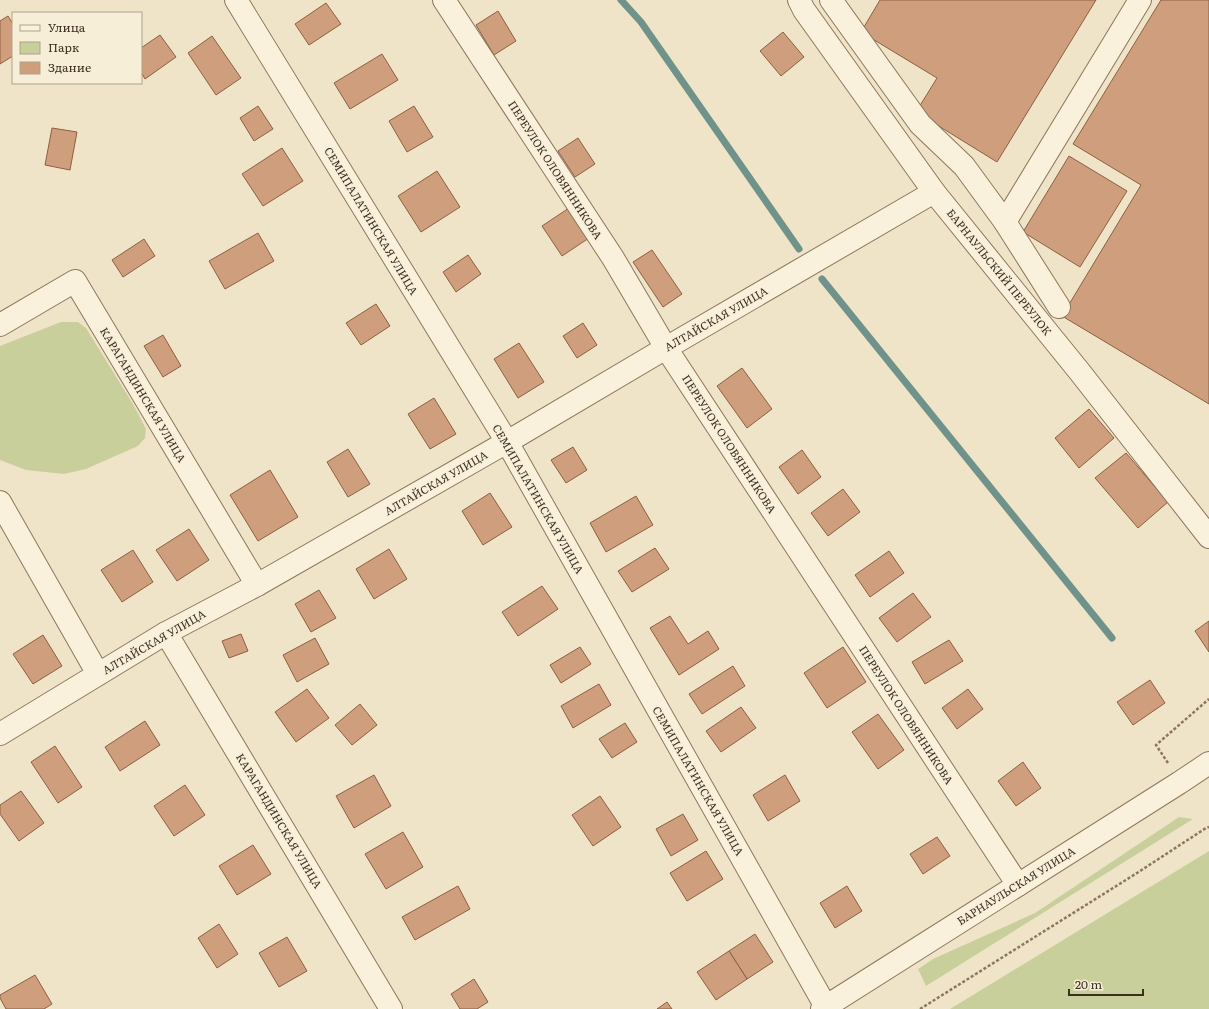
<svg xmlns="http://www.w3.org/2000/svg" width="1209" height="1009" font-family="Literata,serif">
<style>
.green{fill:#c9cf9b}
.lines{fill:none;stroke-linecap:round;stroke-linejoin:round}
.stream{stroke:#6f938a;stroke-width:7}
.building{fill:#cf9f7d;stroke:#8d5f41}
.minor-casing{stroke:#8d765c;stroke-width:24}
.path{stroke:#8d765c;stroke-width:2.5;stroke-dasharray:3 2;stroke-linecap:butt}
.minor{stroke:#faf1dc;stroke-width:22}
.labels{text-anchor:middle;stroke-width:3;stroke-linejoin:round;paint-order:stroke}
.street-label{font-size:11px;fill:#3d2e20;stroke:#f7eed8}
</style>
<rect width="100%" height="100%" fill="#f0e4c8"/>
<g class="green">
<path d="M61,322H78L86,328L133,404L146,429L145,438L138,446L86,469L64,474L26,470L0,460V346Z"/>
<path d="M1179,817L1193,819L926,986L918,969L933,959L1035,913Z"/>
<path d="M1209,851V1009H950Z"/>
</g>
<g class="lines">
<g class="stream">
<path d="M621,0L641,22L799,249"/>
<path d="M822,279L1112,638"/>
</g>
</g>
<g class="building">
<path d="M880,0H1096L997,162L916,112L937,78L861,32Z"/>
<path d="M1161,0H1209V404L1062,316L1141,185L1073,144Z"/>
<path d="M326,3L341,24L309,45L295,24Z"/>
<path d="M498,11L516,41L494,55L476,25Z"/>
<path d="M8,16L13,24V56L0,64V21Z"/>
<path d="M783,32L804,57L781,76L760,51Z"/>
<path d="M160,35L176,57L145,79L141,72V48Z"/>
<path d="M212,36L241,78L216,95L188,53Z"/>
<path d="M382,54L398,80L350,109L334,83Z"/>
<path d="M258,106L273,129L254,141L240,118Z"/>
<path d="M414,106L433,137L407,152L389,121Z"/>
<path d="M52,128L77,132L70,170L45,165Z"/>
<path d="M578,138L595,164L575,177L558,151Z"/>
<path d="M282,148L303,181L263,206L242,174Z"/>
<path d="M1069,156L1127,191L1080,267L1023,232Z"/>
<path d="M437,171L460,207L421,232L398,196Z"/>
<path d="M569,208L589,238L562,256L542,226Z"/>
<path d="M258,233L274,261L225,289L209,261Z"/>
<path d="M144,239L155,256L123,277L112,260Z"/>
<path d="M652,250L682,294L663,307L633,262Z"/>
<path d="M468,255L481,274L456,292L443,272Z"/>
<path d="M376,304L390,326L361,345L346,323Z"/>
<path d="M583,323L597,345L577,358L563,336Z"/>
<path d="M163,335L181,366L163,377L144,346Z"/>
<path d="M519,343L544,382L518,398L494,359Z"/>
<path d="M742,368L772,409L747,428L717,386Z"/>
<path d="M434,398L456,434L430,449L408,414Z"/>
<path d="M1089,409L1114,438L1079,468L1055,438Z"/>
<path d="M573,447L587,470L566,483L551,460Z"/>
<path d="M348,449L370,484L348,497L327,462Z"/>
<path d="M802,450L821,477L798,494L779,467Z"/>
<path d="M1126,453L1168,502L1138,528L1095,478Z"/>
<path d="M270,470L298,517L258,541L230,495Z"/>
<path d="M843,489L860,512L828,536L811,513Z"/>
<path d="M490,493L512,527L483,545L462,511Z"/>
<path d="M636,496L653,525L606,552L590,523Z"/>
<path d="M189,529L209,560L177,581L156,550Z"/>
<path d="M655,548L669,569L632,592L618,571Z"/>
<path d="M389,549L407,579L374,599L356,569Z"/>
<path d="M133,550L153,582L122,602L101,570Z"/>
<path d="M889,551L904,573L870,597L855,575Z"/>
<path d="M542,586L558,609L518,636L502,612Z"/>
<path d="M319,590L336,618L311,632L295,604Z"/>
<path d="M913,593L931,617L897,642L879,618Z"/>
<path d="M670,616L688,644L708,631L719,649L679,675L650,628Z"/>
<path d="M1209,621V652L1195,631Z"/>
<path d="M241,634L248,651L229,658L222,641Z"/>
<path d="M43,635L62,666L33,684L13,654Z"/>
<path d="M315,638L329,664L297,682L283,655Z"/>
<path d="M949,640L963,661L925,684L912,662Z"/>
<path d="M580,647L591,664L561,683L550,665Z"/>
<path d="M843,647L866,682L827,708L804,673Z"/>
<path d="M733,666L745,686L702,714L689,694Z"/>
<path d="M1150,680L1165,703L1133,725L1117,702Z"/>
<path d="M599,684L611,705L573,728L561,706Z"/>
<path d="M307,689L329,718L296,742L275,712Z"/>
<path d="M968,689L983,709L957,729L942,708Z"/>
<path d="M360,704L377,725L352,745L335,725Z"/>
<path d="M741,707L756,728L721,752L706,731Z"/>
<path d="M878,714L904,750L878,769L852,732Z"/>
<path d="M145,721L160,745L120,771L105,747Z"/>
<path d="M625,723L637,742L612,758L599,739Z"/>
<path d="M55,746L82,787L58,803L31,762Z"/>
<path d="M1023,762L1041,788L1016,806L998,781Z"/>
<path d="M374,775L391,806L354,828L336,796Z"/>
<path d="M785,775L800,801L768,821L753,795Z"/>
<path d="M185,785L205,815L174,836L154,806Z"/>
<path d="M21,791L44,823L19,841L0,814V805Z"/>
<path d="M600,796L621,827L593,846L572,815Z"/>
<path d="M683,814L698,840L671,856L656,829Z"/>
<path d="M403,832L423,867L386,889L365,854Z"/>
<path d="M937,837L950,856L923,874L910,854Z"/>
<path d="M253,845L271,874L237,895L219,866Z"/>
<path d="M706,851L723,879L687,901L670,873Z"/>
<path d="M458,886L470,909L415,940L402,917Z"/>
<path d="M847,886L862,911L835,928L820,903Z"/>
<path d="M219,924L238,954L217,968L198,938Z"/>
<path d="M755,934L773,962L747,979L729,951Z"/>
<path d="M287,937L307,971L279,987L259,953Z"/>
<path d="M729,951L747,979L716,1000L697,972Z"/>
<path d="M35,975L52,1004L44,1009H6L0,998V995Z"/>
<path d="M474,979L488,1002L477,1009H460L451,994Z"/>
<path d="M667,1002L672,1009H657Z"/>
</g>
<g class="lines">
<g class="minor-casing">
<g id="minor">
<path d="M236,0L507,442L826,1007"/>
<path d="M444,0L613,258L666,348L1018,885"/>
<path d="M799,0L804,10L934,192L1079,371L1209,537"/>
<path d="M831,0L920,124L964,166L1005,222"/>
<path d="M1059,307L1005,222L1140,0"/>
<path d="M0,325L75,281L257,585"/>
<path d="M0,502L98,674"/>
<path d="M166,633L391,1009"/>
<path d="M0,734L166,633L257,585L507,442L666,348L934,192"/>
<path d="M822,1009L1179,783L1209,763"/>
</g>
</g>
<g class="path">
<path d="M1168,763L1156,745L1209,699"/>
<path d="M920,1009L1137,873L1206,828L1209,827"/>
</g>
<use href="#minor" class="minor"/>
</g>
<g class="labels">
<g class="street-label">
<text transform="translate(555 170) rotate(57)" y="4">ПЕРЕУЛОК ОЛОВЯННИКОВА</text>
<text transform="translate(371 221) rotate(59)" y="4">СЕМИПАЛАТИНСКАЯ УЛИЦА</text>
<text transform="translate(999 272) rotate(51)" y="4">БАРНАУЛЬСКИЙ ПЕРЕУЛОК</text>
<text transform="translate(716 319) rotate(-30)" y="4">АЛТАЙСКАЯ УЛИЦА</text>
<text transform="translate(143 395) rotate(59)" y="4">КАРАГАНДИНСКАЯ УЛИЦА</text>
<text transform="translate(729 444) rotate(57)" y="4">ПЕРЕУЛОК ОЛОВЯННИКОВА</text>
<text transform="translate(436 483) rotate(-30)" y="4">АЛТАЙСКАЯ УЛИЦА</text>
<text transform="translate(538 499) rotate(60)" y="4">СЕМИПАЛАТИНСКАЯ УЛИЦА</text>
<text transform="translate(154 642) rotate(-30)" y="4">АЛТАЙСКАЯ УЛИЦА</text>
<text transform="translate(906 715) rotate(57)" y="4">ПЕРЕУЛОК ОЛОВЯННИКОВА</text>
<text transform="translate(698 781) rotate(60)" y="4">СЕМИПАЛАТИНСКАЯ УЛИЦА</text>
<text transform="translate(279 821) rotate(59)" y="4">КАРАГАНДИНСКАЯ УЛИЦА</text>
<text transform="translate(1016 886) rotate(-32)" y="4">БАРНАУЛЬСКАЯ УЛИЦА</text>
</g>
</g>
<rect x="12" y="12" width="130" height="72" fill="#f7eed8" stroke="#ada18e"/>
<rect x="20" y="25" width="20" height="6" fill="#faf1dc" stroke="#ada18e"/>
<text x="48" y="32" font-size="12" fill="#3d2e20">Улица</text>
<rect x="20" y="42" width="20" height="12" fill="#c9cf9b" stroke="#ada18e"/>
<text x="48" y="52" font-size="12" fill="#3d2e20">Парк</text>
<rect x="20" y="62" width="20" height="12" fill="#cf9f7d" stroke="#ada18e"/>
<text x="48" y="72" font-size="12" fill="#3d2e20">Здание</text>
<path d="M1069 989v6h74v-6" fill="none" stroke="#3d2e20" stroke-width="2"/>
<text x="1075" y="989" font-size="12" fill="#3d2e20" stroke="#f7eed8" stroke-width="3" paint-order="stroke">20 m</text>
</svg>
